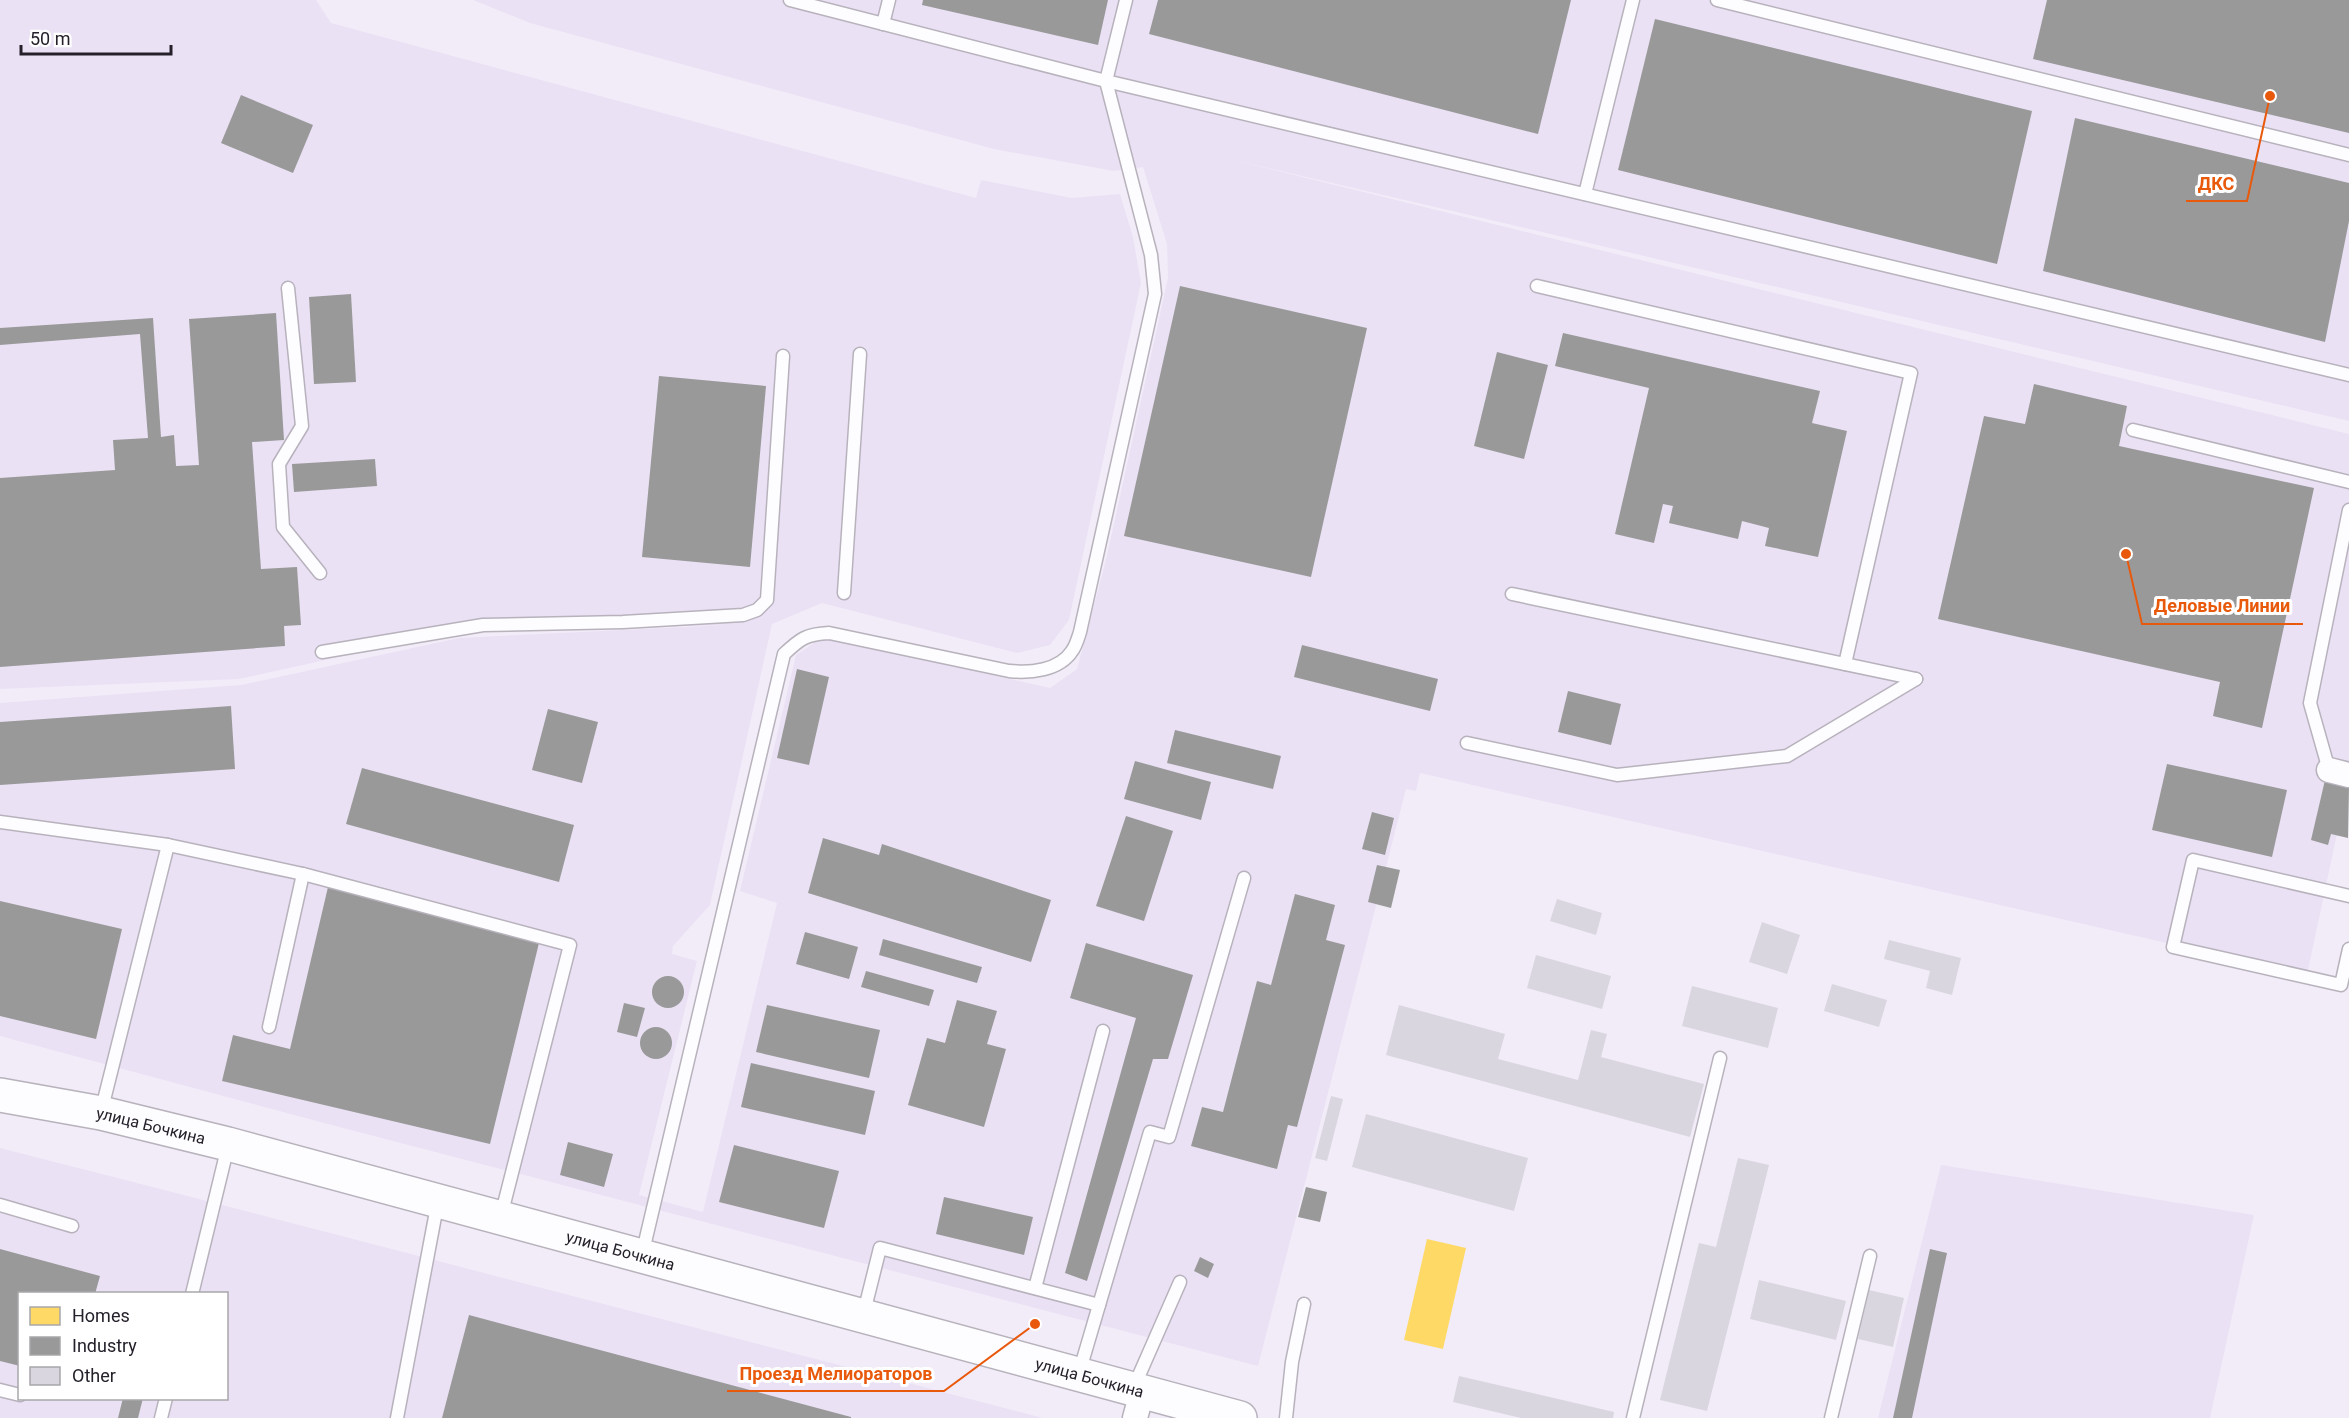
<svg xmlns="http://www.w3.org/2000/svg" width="2349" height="1418" font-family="Roboto,sans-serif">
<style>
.built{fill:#ebe1f5;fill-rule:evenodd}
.homes{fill:#ffd966}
.industry{fill:#999}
.building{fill:#dad6e0}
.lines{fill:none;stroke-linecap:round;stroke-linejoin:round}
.lane-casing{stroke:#b7b2bc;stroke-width:15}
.street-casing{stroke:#b7b2bc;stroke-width:27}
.secondary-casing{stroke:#b7b2bc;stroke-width:36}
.lane{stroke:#fdfcfe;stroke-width:12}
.street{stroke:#fdfcfe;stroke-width:24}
.secondary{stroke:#fdfcfe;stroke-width:33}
.labels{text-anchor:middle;stroke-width:6;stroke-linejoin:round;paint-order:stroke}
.street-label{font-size:16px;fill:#25202a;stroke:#fff}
.leader{fill:none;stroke:#e8590c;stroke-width:2}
.callout-dot{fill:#e8590c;stroke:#fff;stroke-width:2}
.callout-label{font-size:18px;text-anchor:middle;font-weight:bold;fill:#e8590c;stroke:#fff;stroke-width:6;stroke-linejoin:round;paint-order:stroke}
</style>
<rect width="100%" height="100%" fill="#f2ecf8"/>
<g class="built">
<path d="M0,0H316L331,23L976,198L981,180L1072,198L1120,194L1133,237L1141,283L1069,620L1050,645L1017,653L822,603L772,624L710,905L673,946L672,954L697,961L639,1195L703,1212L777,903L740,891L796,655L823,637L1050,688L1077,669L1106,560L1168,278L1167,244L1143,167L1114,171L994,149L530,23L473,0H2349V421L1217,156L2349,434V777L2307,975L1420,773L1416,791L1406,789L1258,1366L324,1123L0,1036V703L241,685L459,638L727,625L456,631L239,679L0,689Z"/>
<path d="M0,1148L145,1185L1043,1418H0ZM20,1294H226V1398H20Z"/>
<path d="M1941,1165L2254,1215L2210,1418H1878Z"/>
</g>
<path class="homes" d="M1427,1239L1466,1248L1443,1349L1404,1340Z"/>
<g class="industry">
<path d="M923,0H1108L1098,45L922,5Z"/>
<path d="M1158,0H1571L1538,134L1149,34Z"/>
<path d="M2047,0H2349V133L2033,59Z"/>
<path d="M1655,19L2032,111L1997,264L1618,170Z"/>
<path d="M241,95L313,125L293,173L221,143Z"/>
<path d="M2075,118L2349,183V221L2325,342L2043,271Z"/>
<path d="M1180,286L1367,328L1311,577L1124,536Z"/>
<path d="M351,294L356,382L314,384L309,297Z"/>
<path d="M276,313L284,440L252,442L261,569L297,567L301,625L284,626L285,646L0,667V478L115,470L113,440L148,438L140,334L0,345V328L153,318L161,437L174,435L176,466L199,465L189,319Z"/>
<path d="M1563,333L1820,391L1812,423L1847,431L1818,557L1765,546L1769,528L1742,521L1738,539L1669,523L1673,506L1663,504L1654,543L1615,534L1649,388L1555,366Z"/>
<path d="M1497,352L1548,365L1524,459L1474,446Z"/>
<path d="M659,376L766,386L750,567L642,557Z"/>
<path d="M2034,384L2127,406L2119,446L2314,488L2262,728L2213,716L2220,682L1938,619L1984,416L2025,424Z"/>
<path d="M375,459L377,486L294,492L292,464Z"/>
<path d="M1302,645L1438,679L1430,711L1294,677Z"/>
<path d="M797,669L829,677L809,765L777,758Z"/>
<path d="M1568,691L1621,704L1611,745L1558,732Z"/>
<path d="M231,706L235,769L0,785V722Z"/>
<path d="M548,709L598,722L582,783L532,770Z"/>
<path d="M1175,730L1281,756L1273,789L1167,763Z"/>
<path d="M1135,761L1211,782L1201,820L1124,799Z"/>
<path d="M2167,764L2287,790L2272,857L2152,830Z"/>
<path d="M362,768L574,825L559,882L346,824Z"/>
<path d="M2325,780L2349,786L2348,838L2331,834L2328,845L2311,840Z"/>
<path d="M1372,812L1394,818L1385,855L1362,849Z"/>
<path d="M1126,816L1173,831L1144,921L1096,906Z"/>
<path d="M823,838L879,855L882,844L1051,900L1031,962L808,893Z"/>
<path d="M1377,865L1400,870L1391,908L1368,902Z"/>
<path d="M328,887L539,943L490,1144L222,1081L233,1035L290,1049Z"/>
<path d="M1295,894L1335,905L1326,940L1345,945L1297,1127L1288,1125L1277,1169L1191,1146L1202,1107L1223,1112L1257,981L1271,985Z"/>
<path d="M0,901L122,929L96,1039L0,1016Z"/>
<path d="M805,932L858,947L849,979L796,964Z"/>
<path d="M883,939L982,967L977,983L879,955Z"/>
<path d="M1086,943L1193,975L1168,1059H1153L1087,1281L1065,1273L1136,1018L1070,998Z"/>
<path d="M866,971L934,990L929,1006L861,987Z"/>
<circle cx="668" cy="992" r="16"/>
<path d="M957,1000L997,1011L987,1044L1006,1049L984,1127L908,1105L927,1038L945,1043Z"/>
<path d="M624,1003L645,1008L637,1037L617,1032Z"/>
<path d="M767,1005L880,1030L869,1078L756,1052Z"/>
<circle cx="656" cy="1043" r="16"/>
<path d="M751,1063L875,1091L865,1135L741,1107Z"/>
<path d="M568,1142L613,1154L604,1187L560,1175Z"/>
<path d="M734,1145L839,1171L824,1228L719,1202Z"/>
<path d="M1306,1187L1327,1192L1320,1222L1298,1217Z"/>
<path d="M944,1197L1033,1217L1024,1255L936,1234Z"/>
<path d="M0,1249L100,1276L95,1294H20V1366L0,1361Z"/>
<path d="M1930,1249L1947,1253L1912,1418H1893Z"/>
<path d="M1200,1257L1214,1264L1208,1278L1194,1271Z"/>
<path d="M469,1315L851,1417V1418H442Z"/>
<path d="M123,1398H143L138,1418H118Z"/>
</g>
<g class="building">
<path d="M1557,899L1602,913L1596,935L1550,921Z"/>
<path d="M1762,922L1800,935L1787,974L1749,962Z"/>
<path d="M1889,940L1961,958L1952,995L1926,988L1930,971L1884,959Z"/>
<path d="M1536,955L1611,976L1602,1009L1527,988Z"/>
<path d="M1832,984L1887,1000L1879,1027L1824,1011Z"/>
<path d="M1692,986L1778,1008L1768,1048L1682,1026Z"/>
<path d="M1399,1005L1505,1034L1498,1059L1578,1080L1591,1030L1607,1034L1601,1057L1704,1084L1690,1137L1386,1055Z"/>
<path d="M1331,1096L1343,1099L1327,1161L1315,1158Z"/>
<path d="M1366,1114L1528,1158L1514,1211L1352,1167Z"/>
<path d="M1738,1158L1769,1165L1707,1411L1660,1400L1699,1243L1716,1247Z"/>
<path d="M1759,1280L1846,1301L1836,1340L1750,1319Z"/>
<path d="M1869,1290L1904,1298L1893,1347L1858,1339Z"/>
<path d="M1459,1376L1614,1412L1613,1418H1521L1453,1402Z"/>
</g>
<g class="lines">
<g class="lane-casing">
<g id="lane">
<path d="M790,0L1106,81L2349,375"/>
<path d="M1717,0L2349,155"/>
<path d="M883,24L889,0"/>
<path d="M1585,194L1633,0"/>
<path d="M1537,286L1911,373L1845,664"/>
<path d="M288,288L302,426L279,464L283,527L320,573"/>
<path d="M2133,430L2349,482"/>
<path d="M844,593L860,354"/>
<path d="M1512,594L1916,679"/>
<path d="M322,652L483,625L623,622L743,615L757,610L767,600L783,356"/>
<path d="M1467,743L1617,775L1787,756L1916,679"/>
<path d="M2329,770L2310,703L2349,510"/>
<path d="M0,822L168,845L303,874L570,945L501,1216"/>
<path d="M2349,896L2193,860L2173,947L2341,985L2349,949"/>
<path d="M269,1027L303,874"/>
<path d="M101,1112L168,845"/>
<path d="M0,1205L72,1226"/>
<path d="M642,1255L784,654C800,639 806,634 829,633L1009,671C1030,673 1059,671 1072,651C1076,646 1078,638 1080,632L1155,294L1151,255L1106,81L1126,0"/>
<path d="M1035,1288L1103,1031"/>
<path d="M192,1294L228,1146"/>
<path d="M863,1316L880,1248L1099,1305"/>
<path d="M1079,1373L1150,1132L1169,1137L1244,878"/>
<path d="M1133,1389L1180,1282"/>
<path d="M0,1390L20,1395"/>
<path d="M161,1418L166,1398"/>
<path d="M397,1418L438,1201"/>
<path d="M1286,1418L1292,1362L1304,1304"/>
<path d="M1633,1418L1720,1058"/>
<path d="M1831,1418L1870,1256"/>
</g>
</g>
<g class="street-casing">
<g id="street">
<path d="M2329,770L2349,775"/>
<path d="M1135,1418L1142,1392"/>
</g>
</g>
<g class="secondary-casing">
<g id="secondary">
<path id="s1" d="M0,1095L101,1113L228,1144L1240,1418"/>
</g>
</g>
<use href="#lane" class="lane"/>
<use href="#street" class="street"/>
<use href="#secondary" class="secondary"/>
</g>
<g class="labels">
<g class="street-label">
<text dy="6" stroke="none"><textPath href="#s1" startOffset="154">улица Бочкина</textPath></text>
<text dy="6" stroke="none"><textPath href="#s1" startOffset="640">улица Бочкина</textPath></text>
<text dy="6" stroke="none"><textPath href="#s1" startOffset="1126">улица Бочкина</textPath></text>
</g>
</g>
<path class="leader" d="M2270 96L2247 201H2186M2126 554L2142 624H2303M1035 1324L944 1391H727"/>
<g class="callout-dot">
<circle cx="2270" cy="96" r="6"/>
<circle cx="2126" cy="554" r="6"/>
<circle cx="1035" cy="1324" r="6"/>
</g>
<g class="callout-label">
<text x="2216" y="190">ДКС</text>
<text x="2222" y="612">Деловые Линии</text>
<text x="836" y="1380">Проезд Мелиораторов</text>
</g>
<rect x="18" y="1292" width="210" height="108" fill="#ffffff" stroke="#a8a6aa" stroke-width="1.5"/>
<rect x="30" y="1307" width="30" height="18" fill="#ffd966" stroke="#a8a6aa" stroke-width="1.5"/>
<text x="72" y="1322" font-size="18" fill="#25202a">Homes</text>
<rect x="30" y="1337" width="30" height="18" fill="#999999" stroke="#a8a6aa" stroke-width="1.5"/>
<text x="72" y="1352" font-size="18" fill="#25202a">Industry</text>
<rect x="30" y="1367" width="30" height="18" fill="#dad6e0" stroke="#a8a6aa" stroke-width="1.5"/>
<text x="72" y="1382" font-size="18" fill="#25202a">Other</text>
<path d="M21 45v9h150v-9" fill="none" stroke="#25202a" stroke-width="3"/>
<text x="30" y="45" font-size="18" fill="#25202a" stroke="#ffffff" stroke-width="4.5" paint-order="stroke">50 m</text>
</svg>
